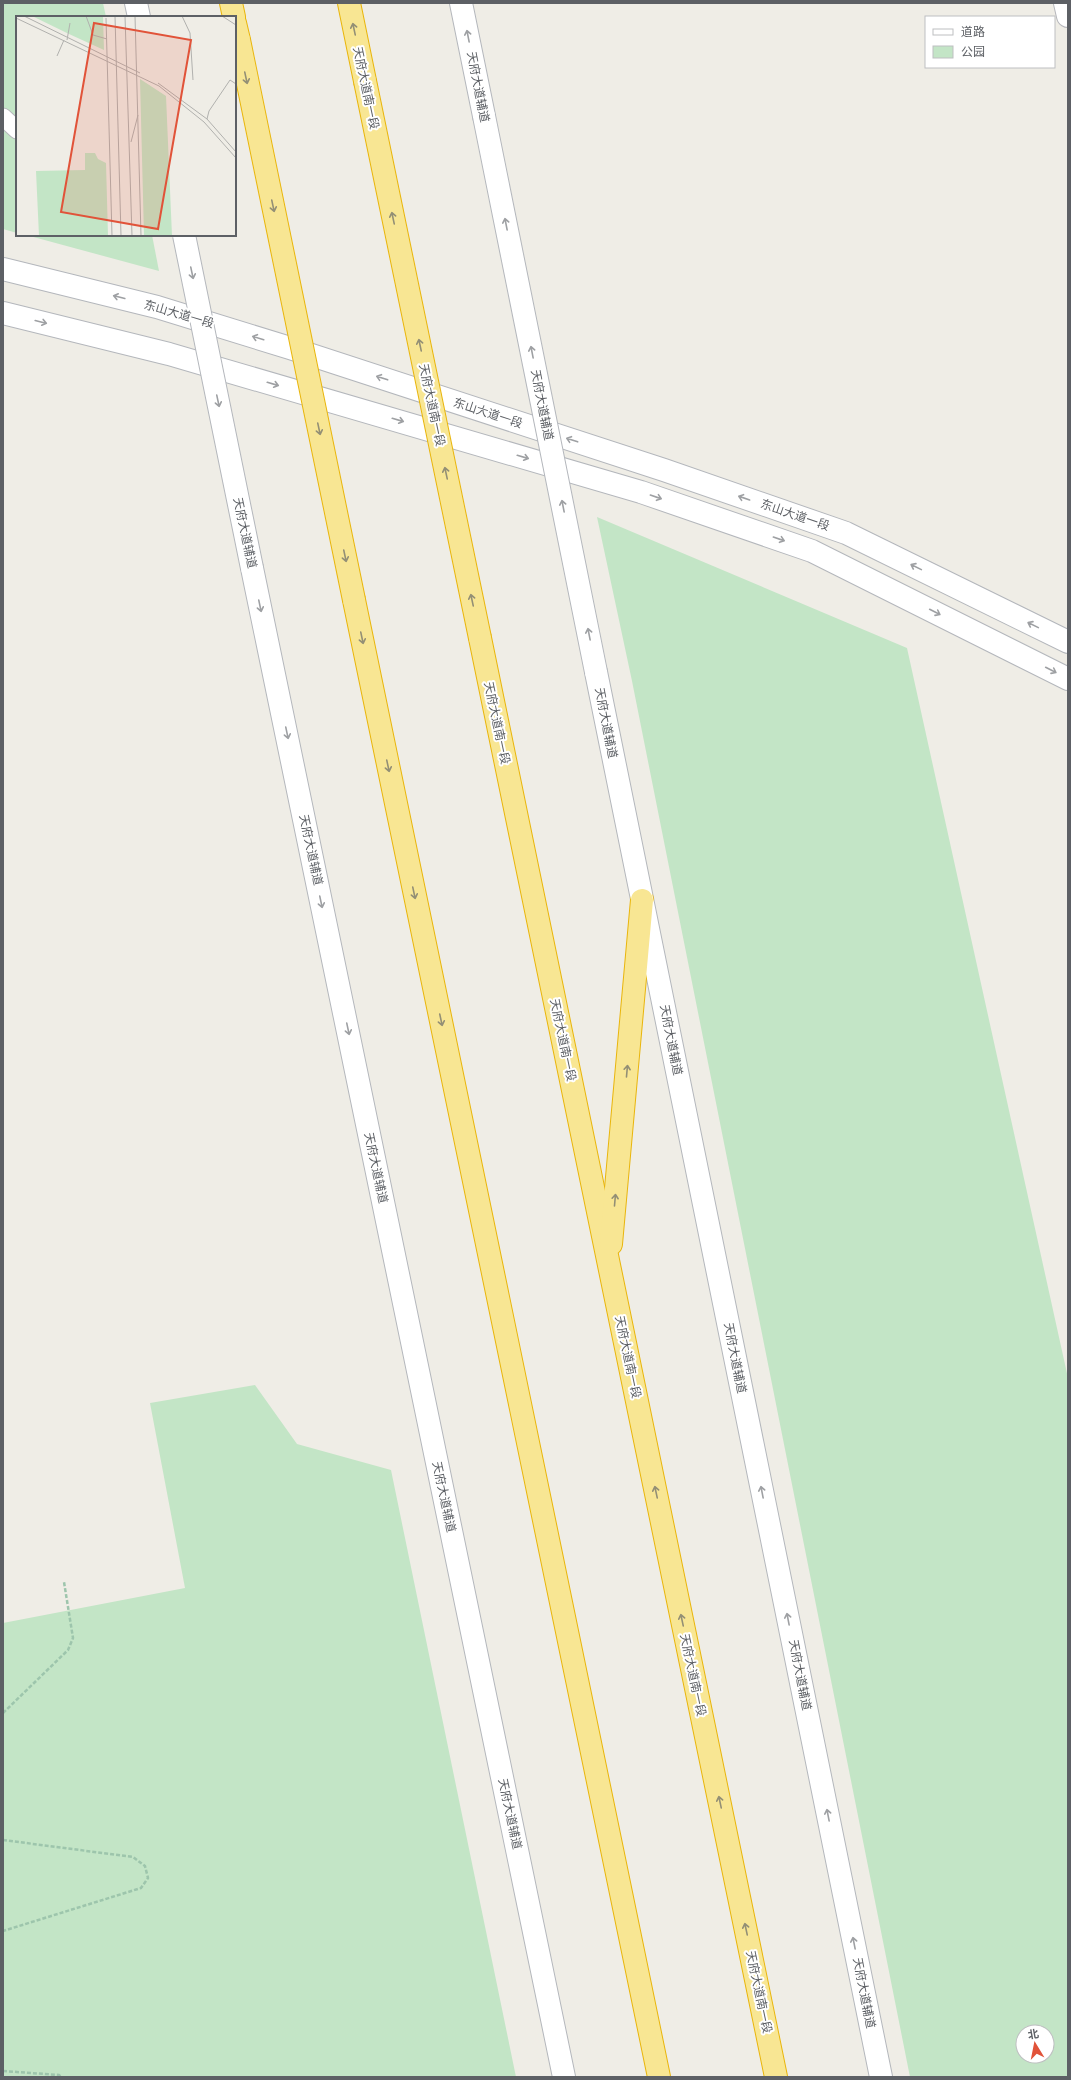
<svg xmlns="http://www.w3.org/2000/svg" width="1071" height="2080" font-family="Figtree,'Noto Sans SC',sans-serif">
<style>
.green{fill:#c3e5c6;fill-rule:evenodd}
.lines{fill:none;stroke-linecap:round;stroke-linejoin:round}
.lane-casing{stroke:#b6b7bc;stroke-width:19}
.street-casing{stroke:#b6b7bc;stroke-width:24}
.secondary-casing{stroke:#b4b7bc;stroke-width:24}
.highway-casing{stroke:#e9b50b;stroke-width:24}
.path{stroke:#9dc5ac;stroke-width:2.5;stroke-dasharray:4 2;stroke-linecap:butt}
.lane{stroke:#fff;stroke-width:17}
.street{stroke:#fff;stroke-width:22}
.secondary{stroke:#fff;stroke-width:22}
.highway{stroke:#f8e693;stroke-width:22}
.secondary-bridge-casing{stroke:#b4b7bc;stroke-width:24;stroke-linecap:butt}
.highway-bridge-casing{stroke:#e9b50b;stroke-width:24;stroke-linecap:butt}
.secondary-bridge{stroke:#fff;stroke-width:22}
.highway-bridge{stroke:#f8e693;stroke-width:22}
.oneway{stroke:#938f75}
.oneway2{stroke:#9ea0a3}
.labels{text-anchor:middle;stroke-width:4;stroke-linejoin:round;paint-order:stroke}
.street-label{font-size:12px;fill:#5d6065;stroke:#fff}
.inset-road{fill:none;stroke:#b1b1ae;stroke-width:1}
.view{fill:#e15339;fill-opacity:0.15;stroke:#e15339;stroke-width:2}
.inset-edge{fill:none;stroke:#5d6065;stroke-width:2}
</style>
<rect width="100%" height="100%" fill="#efede6"/>
<g class="green">
<path d="M3,3H103L106,17H17V233L3,229Z"/>
<path d="M26,235H152L159,271Z"/>
<path d="M597,517L907,648L1068,1378V2077H910L632,681ZM1023,2032H1047V2056H1023Z"/>
<path d="M255,1385L297,1444L391,1470L516,2077H3V1623L185,1588L150,1403Z"/>
</g>
<g class="lines">
<g class="lane-casing">
<path id="lane" d="M3,117L17,130"/>
</g>
<g class="street-casing">
<path id="street" d="M1065,3L1068,16"/>
</g>
<g class="secondary-casing">
<g id="secondary">
<path d="M136,3L139,17"/>
<path d="M461,3L484,116"/>
<path d="M3,269L157,307L290,348L664,470L846,533L1068,642"/>
<path d="M3,313L169,354L641,492L812,551L1068,679"/>
<path d="M252,568L564,2077"/>
<path d="M596,672L881,2077"/>
</g>
</g>
<g class="highway-casing">
<g id="highway">
<path d="M231,3L234,17"/>
<path d="M349,3L365,81"/>
<path d="M235,23L239,40"/>
<path d="M354,600L659,2077"/>
<path d="M480,638L776,2077"/>
<path d="M611,1244L642,900"/>
</g>
</g>
<g class="path">
<path d="M3,1713L68,1650L73,1638L64,1582"/>
<path d="M3,1840L133,1857L145,1866L148,1878L141,1888L3,1931"/>
<path d="M3,2071L59,2075L61,2077"/>
</g>
<use href="#lane" class="lane"/>
<use href="#street" class="street"/>
<use href="#secondary" class="secondary"/>
<use href="#highway" class="highway"/>
<g class="secondary-bridge-casing">
<g id="secondary-bridge">
<path d="M484,116L596,672"/>
<path d="M184,235L252,568"/>
</g>
</g>
<g class="highway-bridge-casing">
<g id="highway-bridge">
<path d="M239,40L354,600"/>
<path d="M365,81L480,638"/>
</g>
</g>
<use href="#secondary-bridge" class="secondary-bridge"/>
<use href="#highway-bridge" class="highway-bridge"/>
</g>
<defs><path id="oneway-shaft" d="M-6 0H5M1.5-3L5.5 0L1.5 3" fill="none" stroke-width="1.6" stroke-linecap="round" stroke-linejoin="round"/></defs>
<g class="oneway">
<use href="#oneway-shaft" transform="translate(354 29) rotate(-102)"/>
<use href="#oneway-shaft" transform="translate(246 78) rotate(78)"/>
<use href="#oneway-shaft" transform="translate(273 206) rotate(78)"/>
<use href="#oneway-shaft" transform="translate(393 218) rotate(-102)"/>
<use href="#oneway-shaft" transform="translate(420 345) rotate(-102)"/>
<use href="#oneway-shaft" transform="translate(319 429) rotate(78)"/>
<use href="#oneway-shaft" transform="translate(446 473) rotate(-102)"/>
<use href="#oneway-shaft" transform="translate(345 556) rotate(78)"/>
<use href="#oneway-shaft" transform="translate(472 600) rotate(-102)"/>
<use href="#oneway-shaft" transform="translate(362 638) rotate(78)"/>
<use href="#oneway-shaft" transform="translate(388 766) rotate(78)"/>
<use href="#oneway-shaft" transform="translate(414 893) rotate(78)"/>
<use href="#oneway-shaft" transform="translate(441 1020) rotate(78)"/>
<use href="#oneway-shaft" transform="translate(627 1071) rotate(-85)"/>
<use href="#oneway-shaft" transform="translate(615 1200) rotate(-85)"/>
<use href="#oneway-shaft" transform="translate(656 1492) rotate(-102)"/>
<use href="#oneway-shaft" transform="translate(682 1620) rotate(-102)"/>
<use href="#oneway-shaft" transform="translate(720 1802) rotate(-102)"/>
<use href="#oneway-shaft" transform="translate(746 1929) rotate(-102)"/>
</g>
<g class="oneway2">
<use href="#oneway-shaft" transform="translate(468 36) rotate(-101)"/>
<use href="#oneway-shaft" transform="translate(506 224) rotate(-101)"/>
<use href="#oneway-shaft" transform="translate(192 273) rotate(78)"/>
<use href="#oneway-shaft" transform="translate(119 297) rotate(-166)"/>
<use href="#oneway-shaft" transform="translate(41 322) rotate(14)"/>
<use href="#oneway-shaft" transform="translate(258 338) rotate(-163)"/>
<use href="#oneway-shaft" transform="translate(532 352) rotate(-101)"/>
<use href="#oneway-shaft" transform="translate(382 378) rotate(-162)"/>
<use href="#oneway-shaft" transform="translate(273 384) rotate(16)"/>
<use href="#oneway-shaft" transform="translate(218 401) rotate(78)"/>
<use href="#oneway-shaft" transform="translate(398 420) rotate(16)"/>
<use href="#oneway-shaft" transform="translate(572 440) rotate(-162)"/>
<use href="#oneway-shaft" transform="translate(523 457) rotate(16)"/>
<use href="#oneway-shaft" transform="translate(656 497) rotate(19)"/>
<use href="#oneway-shaft" transform="translate(744 498) rotate(-161)"/>
<use href="#oneway-shaft" transform="translate(563 506) rotate(-101)"/>
<use href="#oneway-shaft" transform="translate(779 539) rotate(19)"/>
<use href="#oneway-shaft" transform="translate(916 567) rotate(-154)"/>
<use href="#oneway-shaft" transform="translate(260 606) rotate(78)"/>
<use href="#oneway-shaft" transform="translate(935 612) rotate(27)"/>
<use href="#oneway-shaft" transform="translate(1033 625) rotate(-154)"/>
<use href="#oneway-shaft" transform="translate(589 634) rotate(-101)"/>
<use href="#oneway-shaft" transform="translate(1051 670) rotate(27)"/>
<use href="#oneway-shaft" transform="translate(287 733) rotate(78)"/>
<use href="#oneway-shaft" transform="translate(321 902) rotate(78)"/>
<use href="#oneway-shaft" transform="translate(348 1029) rotate(78)"/>
<use href="#oneway-shaft" transform="translate(762 1492) rotate(-101)"/>
<use href="#oneway-shaft" transform="translate(788 1619) rotate(-101)"/>
<use href="#oneway-shaft" transform="translate(828 1815) rotate(-101)"/>
<use href="#oneway-shaft" transform="translate(854 1943) rotate(-101)"/>
</g>
<g class="labels">
<g class="street-label">
<text transform="translate(478 87) rotate(79)" y="4">天府大道辅道</text>
<text transform="translate(366 88) rotate(78)" y="4">天府大道南一段</text>
<text transform="translate(179 314) rotate(16)" y="4">东山大道一段</text>
<text transform="translate(432 405) rotate(78)" y="4">天府大道南一段</text>
<text transform="translate(542 405) rotate(79)" y="4">天府大道辅道</text>
<text transform="translate(488 413) rotate(18)" y="4">东山大道一段</text>
<text transform="translate(795 515) rotate(19)" y="4">东山大道一段</text>
<text transform="translate(245 533) rotate(78)" y="4">天府大道辅道</text>
<text transform="translate(497 723) rotate(78)" y="4">天府大道南一段</text>
<text transform="translate(606 723) rotate(79)" y="4">天府大道辅道</text>
<text transform="translate(311 850) rotate(78)" y="4">天府大道辅道</text>
<text transform="translate(563 1040) rotate(78)" y="4">天府大道南一段</text>
<text transform="translate(671 1040) rotate(79)" y="4">天府大道辅道</text>
<text transform="translate(376 1168) rotate(78)" y="4">天府大道辅道</text>
<text transform="translate(628 1357) rotate(78)" y="4">天府大道南一段</text>
<text transform="translate(735 1358) rotate(79)" y="4">天府大道辅道</text>
<text transform="translate(444 1497) rotate(78)" y="4">天府大道辅道</text>
<text transform="translate(693 1675) rotate(78)" y="4">天府大道南一段</text>
<text transform="translate(800 1675) rotate(79)" y="4">天府大道辅道</text>
<text transform="translate(510 1814) rotate(78)" y="4">天府大道辅道</text>
<text transform="translate(759 1992) rotate(78)" y="4">天府大道南一段</text>
<text transform="translate(864 1993) rotate(79)" y="4">天府大道辅道</text>
</g>
</g>
<g transform="translate(16 16)">
<rect width="220" height="220" fill="#efede6"/>
<path d="M16,0H87L88,34L53,18ZM124,63L150,80L156,220H128ZM69,137H79L82,143L90,147L92,220H23L20,155L69,154Z" fill="#c3e5c6"/>
<path class="inset-road" d="M8,0L124,57M70,0L77,19L91,23M99,0L105,220M109,0L116,220M119,0L125,220M166,0L174,17L177,64M206,0L220,9M0,2L143,70L188,106L220,142M90,2L96,220M51,24L54,7M41,40L48,24M142,67L191,103L220,136M191,103L193,95L214,64L220,68M115,126L122,99"/>
<path class="view" d="M78,7L175,24L142,213L45,196Z"/>
<rect width="220" height="220" class="inset-edge"/>
</g>
<rect width="1071" height="2080" fill="none" stroke="#5d6065" stroke-width="8"/>
<rect x="925" y="16" width="130" height="52" fill="#ffffff" stroke="#bebfc1"/>
<rect x="933" y="29" width="20" height="6" fill="#ffffff" stroke="#bebfc1"/>
<text x="961" y="36" font-size="12" fill="#5d6065">道路</text>
<rect x="933" y="46" width="20" height="12" fill="#c3e5c6" stroke="#bebfc1"/>
<text x="961" y="56" font-size="12" fill="#5d6065">公园</text>
<g transform="translate(1035 2044) rotate(350)"><circle r="19" fill="#ffffff" stroke="#bebfc1"/>
<path d="M0-3L7 15L0 10L-7 15Z" fill="#e15339"/>
<text y="-6" font-size="11" font-weight="bold" text-anchor="middle" fill="#5d6065">北</text>
</g>
</svg>
